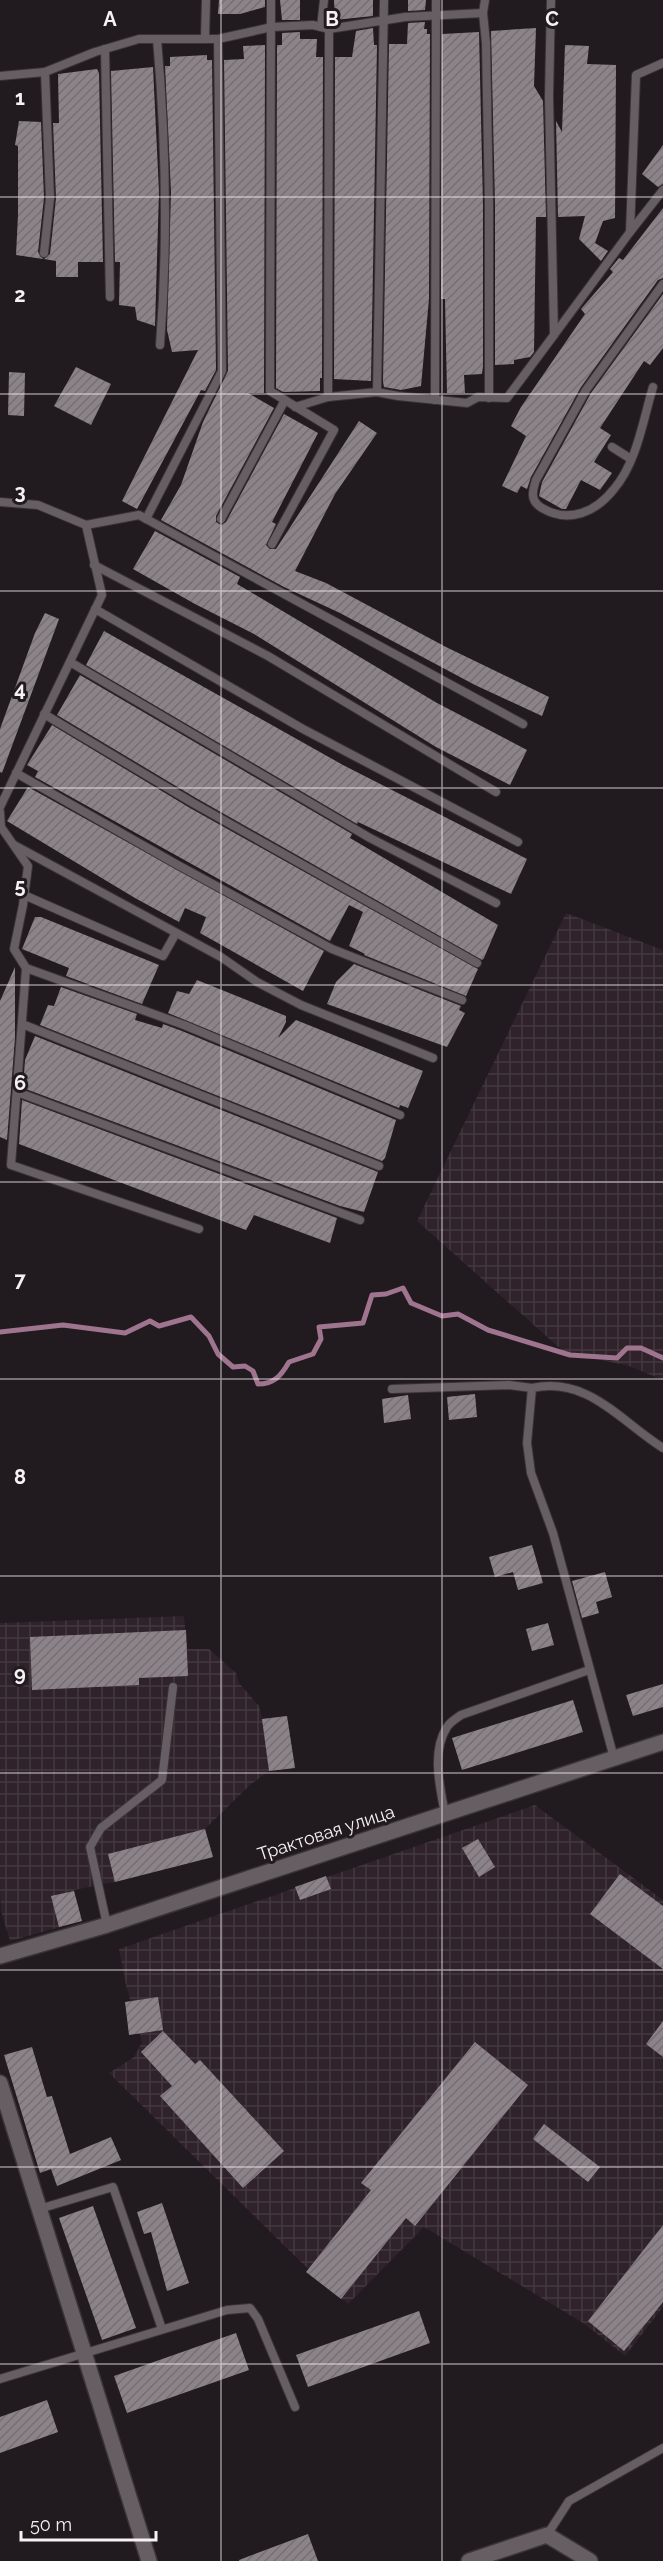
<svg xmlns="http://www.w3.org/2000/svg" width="663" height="2561" font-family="Raleway,sans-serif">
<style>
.industrial{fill:url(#industrial-grid)}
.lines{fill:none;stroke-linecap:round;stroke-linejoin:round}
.stream{stroke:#9f748e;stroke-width:5}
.building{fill:url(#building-hatch)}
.lane-casing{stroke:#3a3437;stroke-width:10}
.street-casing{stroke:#3a3437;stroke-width:18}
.lane{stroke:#675e63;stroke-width:8}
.street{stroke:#675e63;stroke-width:15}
.grid{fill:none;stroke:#f7f1f4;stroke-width:1.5;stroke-opacity:0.55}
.labels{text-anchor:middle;stroke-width:6;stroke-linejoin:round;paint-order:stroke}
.street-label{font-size:18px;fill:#f7f1f4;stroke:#211a1e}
.grid-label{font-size:20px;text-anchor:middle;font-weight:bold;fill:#f7f1f4;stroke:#211a1e;stroke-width:6;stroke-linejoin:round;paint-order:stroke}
</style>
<defs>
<pattern id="industrial-grid" width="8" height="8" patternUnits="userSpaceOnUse" patternTransform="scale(1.5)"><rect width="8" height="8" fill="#2f222a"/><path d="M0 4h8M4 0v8" fill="none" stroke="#44383f"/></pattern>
<pattern id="building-hatch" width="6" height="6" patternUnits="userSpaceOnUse" patternTransform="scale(1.5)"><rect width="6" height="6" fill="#8c8388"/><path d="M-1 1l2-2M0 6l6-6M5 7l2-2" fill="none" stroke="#756e72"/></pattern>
</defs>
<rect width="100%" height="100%" fill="#211a1e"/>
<g class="industrial">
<path d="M566,913L663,950V1380L629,1366L564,1352L417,1221Z"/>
<path d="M184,1616L187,1649H209L236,1673L239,1683L259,1706L262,1719L287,1716L295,1768L269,1771L250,1785L205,1829L213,1857L115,1882L74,1890L82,1921L10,1941L1,1911L0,1891V1623Z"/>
<path d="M535,1805L663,1900V2307L625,2356L583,2323L424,2227L348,2304L304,2265L109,2073L134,2057L142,2042L126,1985L119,1949Z"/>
</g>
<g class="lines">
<path class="stream" d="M0,1332L63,1325L125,1333L150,1321L159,1326L191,1317L209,1336L218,1354L233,1367L245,1366L253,1371L258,1384C274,1384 281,1376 289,1362L313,1354L321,1339L319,1327L363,1323L372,1295L386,1294L403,1288L411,1303L442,1316L458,1314L488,1330L570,1355L617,1358L627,1348H641L663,1358"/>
</g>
<g class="building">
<path d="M219,0H265V7L240,14H218Z"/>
<path d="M280,0H300V20H282Z"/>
<path d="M334,0H373V16L335,20Z"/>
<path d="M408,0H426L425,10L408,11Z"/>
<path d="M425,22L424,29H427V34H430L429,299L421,386L401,390L384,387L383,382L389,44H407L408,23Z"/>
<path d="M373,28L374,45H377L371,381L334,379L335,57H352L356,31Z"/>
<path d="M536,28L534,86L543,101L546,217H536L534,352L530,357L514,360V364L495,365V205L491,31Z"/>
<path d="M300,32V39H317L316,57H323L322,378H320V391L283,392L276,388L277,45H282V33Z"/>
<path d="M479,32L483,205V366L482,374L464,375L465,393H447L445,299H441L442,34Z"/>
<path d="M265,45L264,393H248L274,408L216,516V522L221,525L226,522L284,414L318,433L272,522L276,524L266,545L270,549H276L359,421L377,433L335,494L295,571L326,583L446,647L549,697L542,716L475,685L340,613L284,587L161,520L181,485L203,422L228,371L224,60L244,59L243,46Z"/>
<path d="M565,45L589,46L587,64L616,65L615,218L603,221L595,243L608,251L601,261L579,239L585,216L558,217L556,121L562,132Z"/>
<path d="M207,55V60H212L216,370L205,391L201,390L137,509L122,501L198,350L172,352L167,330L171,192L165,66H170V57Z"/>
<path d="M153,67L159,192L155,326L137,320L135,307L119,305L120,262H115L111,71Z"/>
<path d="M97,69L99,73L103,262H78V277H56V261L44,259L50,254L56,198L53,123H59L58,74Z"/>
<path d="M19,121L41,122L44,198L38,252L43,259L16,255L18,215V146L15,145Z"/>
<path d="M663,145V184L658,187L642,174Z"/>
<path d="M663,208V278L658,280L581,387L531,477L527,489L521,486L517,493L502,486L526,436L511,426L521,407L585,314L581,309L613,272L610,269L619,258L623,260Z"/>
<path d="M663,294V348L650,365L644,361L600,428L611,435L594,462L612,473L600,490L581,480L566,509H562L539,496L542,482L591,393Z"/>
<path d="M76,367L111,384L91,425L54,406Z"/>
<path d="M9,372L25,373L24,416L8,415Z"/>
<path d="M155,531L240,577L237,584L437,703L527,750L510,785L436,747L254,634L195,604L133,569Z"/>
<path d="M45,613L59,619L2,773L0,772V729L35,633Z"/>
<path d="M104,631L343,765L527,859L511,894L358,822L357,824L86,665Z"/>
<path d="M80,675L352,834L350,838L498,925L484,958L482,960L196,798L57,715Z"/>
<path d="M52,725L190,808L478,969L466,996L364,955L365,954L349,946L363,912L349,905L330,941L35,777L38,771L27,765Z"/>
<path d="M28,787L324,951L303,991L200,933L206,917L185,908L179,922L135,898L7,821Z"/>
<path d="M35,917H41L159,965L142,1004L66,976L69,968L22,949Z"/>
<path d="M354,964L461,1006L459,1010L465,1013L447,1047L327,1004L336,982Z"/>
<path d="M15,967V1038L7,1140L0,1137V1001Z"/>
<path d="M197,980L286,1016V1022L278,1038L296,1020L423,1071L408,1108L400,1105L399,1108L168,1013L177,991L189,994Z"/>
<path d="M61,987L137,1014L135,1020L162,1028L163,1024L182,1031L396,1120L385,1158L382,1161L40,1025L48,1005L54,1006Z"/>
<path d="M35,1036L378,1172L364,1212L340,1206L23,1088L25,1060Z"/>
<path d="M22,1100L337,1218L330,1243L254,1215L246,1230L19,1144Z"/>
<path d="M475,1394L477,1417L449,1420L447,1397Z"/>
<path d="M408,1395L411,1419L384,1423L382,1399Z"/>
<path d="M532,1545L543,1583L518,1590L513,1572L495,1577L489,1557Z"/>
<path d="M605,1572L612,1597L596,1602L599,1613L582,1618L572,1581Z"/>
<path d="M548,1623L554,1645L532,1651L526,1629Z"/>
<path d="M186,1630L188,1676L139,1678V1685L32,1690L30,1637Z"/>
<path d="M663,1684V1707L633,1716L626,1695Z"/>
<path d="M573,1700L583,1732L462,1770L452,1738Z"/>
<path d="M287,1716L295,1768L269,1771L262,1719Z"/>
<path d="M205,1829L213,1857L115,1882L108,1854Z"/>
<path d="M478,1839L495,1867L479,1877L462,1848Z"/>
<path d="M620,1874L663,1906V1969L590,1914Z"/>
<path d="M326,1876L331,1889L300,1900L295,1887Z"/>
<path d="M74,1891L82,1921L59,1927L51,1896Z"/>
<path d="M158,1997L163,2030L129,2035L125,2002Z"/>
<path d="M663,2021V2057L646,2044Z"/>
<path d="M163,2031L195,2064L200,2060L284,2151L243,2188L160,2096L172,2086L141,2052Z"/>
<path d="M475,2042L528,2085L415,2226L406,2218L341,2299L306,2272L371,2190L361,2183Z"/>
<path d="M32,2047L47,2097L52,2096L70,2154L111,2137L121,2160L57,2186L51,2169L40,2173L4,2055Z"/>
<path d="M544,2124L600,2167L588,2182L533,2139Z"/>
<path d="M162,2203L189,2283L167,2291L151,2232L144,2234L137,2212Z"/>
<path d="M93,2206L136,2328L102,2340L59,2218Z"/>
<path d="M663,2225V2302L624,2351L588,2321Z"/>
<path d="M419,2311L430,2343L308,2387L296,2355Z"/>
<path d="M236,2333L249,2370L127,2413L114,2376Z"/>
<path d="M47,2400L58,2432L0,2453V2417Z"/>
<path d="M308,2534L318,2561H239V2560Z"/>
</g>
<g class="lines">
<g class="lane-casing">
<g id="lane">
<path d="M271,0L270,391L334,430L272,544"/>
<path d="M483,13L486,43L489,205V398"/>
<path d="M321,27L324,0"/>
<path d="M157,39C166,141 168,244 160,345"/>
<path d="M205,39L206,0"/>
<path d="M105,49L110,297"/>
<path d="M0,76L45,72L95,52L139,39H218"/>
<path d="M630,232L663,190"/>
<path d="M44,253L50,198L45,72"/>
<path d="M554,335L630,232L636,75L663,63"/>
<path d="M653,387C643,420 637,462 614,489C596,512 569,524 542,508C530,501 532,492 536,480L586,390L663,284"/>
<path d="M377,392L384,0"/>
<path d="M328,397L329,29"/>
<path d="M435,400L436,0"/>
<path d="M295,407L328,397L377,392L398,396L467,403L478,397L507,398L554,335L549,97L551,0"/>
<path d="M612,447L631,459"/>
<path d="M0,502L38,505L86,525L139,515L523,724"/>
<path d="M146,519L222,371L218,39L272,27L313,25L329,29L405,17L483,13L485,0"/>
<path d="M221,519L285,400"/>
<path d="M94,565L268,656L496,792"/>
<path d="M95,609L303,729L518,842"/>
<path d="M70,662L370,838L496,903"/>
<path d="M44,714L193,803L477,963"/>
<path d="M16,773L176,864L332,949L462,1000"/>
<path d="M0,807L102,595L86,525"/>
<path d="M0,812L1,827L28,866L23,905L14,949L26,968L11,1165L199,1229"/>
<path d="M14,845L221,957L257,982L301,1005L433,1058"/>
<path d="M24,895L163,956L176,933"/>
<path d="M26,968L184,1025L400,1115"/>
<path d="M22,1024L379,1166"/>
<path d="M17,1092L360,1220"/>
<path d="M392,1389L509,1385L532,1388"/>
<path d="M614,1758L553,1533L531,1473L527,1443L532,1388C588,1376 620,1421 663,1448"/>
<path d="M445,1814C440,1787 431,1752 447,1727C450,1722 457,1718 461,1715L589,1670"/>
<path d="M107,1925L90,1847L101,1828L162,1780L173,1687"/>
<path d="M39,2209L113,2187L162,2329"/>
<path d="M0,2379L227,2310L250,2308L258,2319L295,2407"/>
<path d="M547,2535L569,2501L663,2448"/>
</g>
</g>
<g class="street-casing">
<g id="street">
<path d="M0,1956L107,1925L663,1742"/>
<path d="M0,2083L149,2561"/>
<path d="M469,2561L547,2535L590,2561"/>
</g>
</g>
<use href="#lane" class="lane"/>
<use href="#street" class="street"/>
</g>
<path class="grid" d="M221,0V2561M442,0V2561M0,197H663M0,394H663M0,591H663M0,788H663M0,985H663M0,1182H663M0,1379H663M0,1576H663M0,1773H663M0,1970H663M0,2167H663M0,2364H663"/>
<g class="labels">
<g class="street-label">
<text transform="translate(326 1833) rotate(-18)" y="6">Трактовая улица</text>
</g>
</g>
<g class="grid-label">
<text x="110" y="26">A</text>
<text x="332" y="26">B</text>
<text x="552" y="26">C</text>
<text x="20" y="105">1</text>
<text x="20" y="302">2</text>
<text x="20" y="499">3</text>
<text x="20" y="696">4</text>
<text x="20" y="893">5</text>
<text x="20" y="1090">6</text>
<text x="20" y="1287">7</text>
<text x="20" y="1484">8</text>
<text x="20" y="1681">9</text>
</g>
<path d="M21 2531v9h135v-9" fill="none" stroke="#f7f1f4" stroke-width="3"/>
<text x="30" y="2531" font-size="18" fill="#f7f1f4" stroke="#211a1e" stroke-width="4.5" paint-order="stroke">50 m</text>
</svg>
